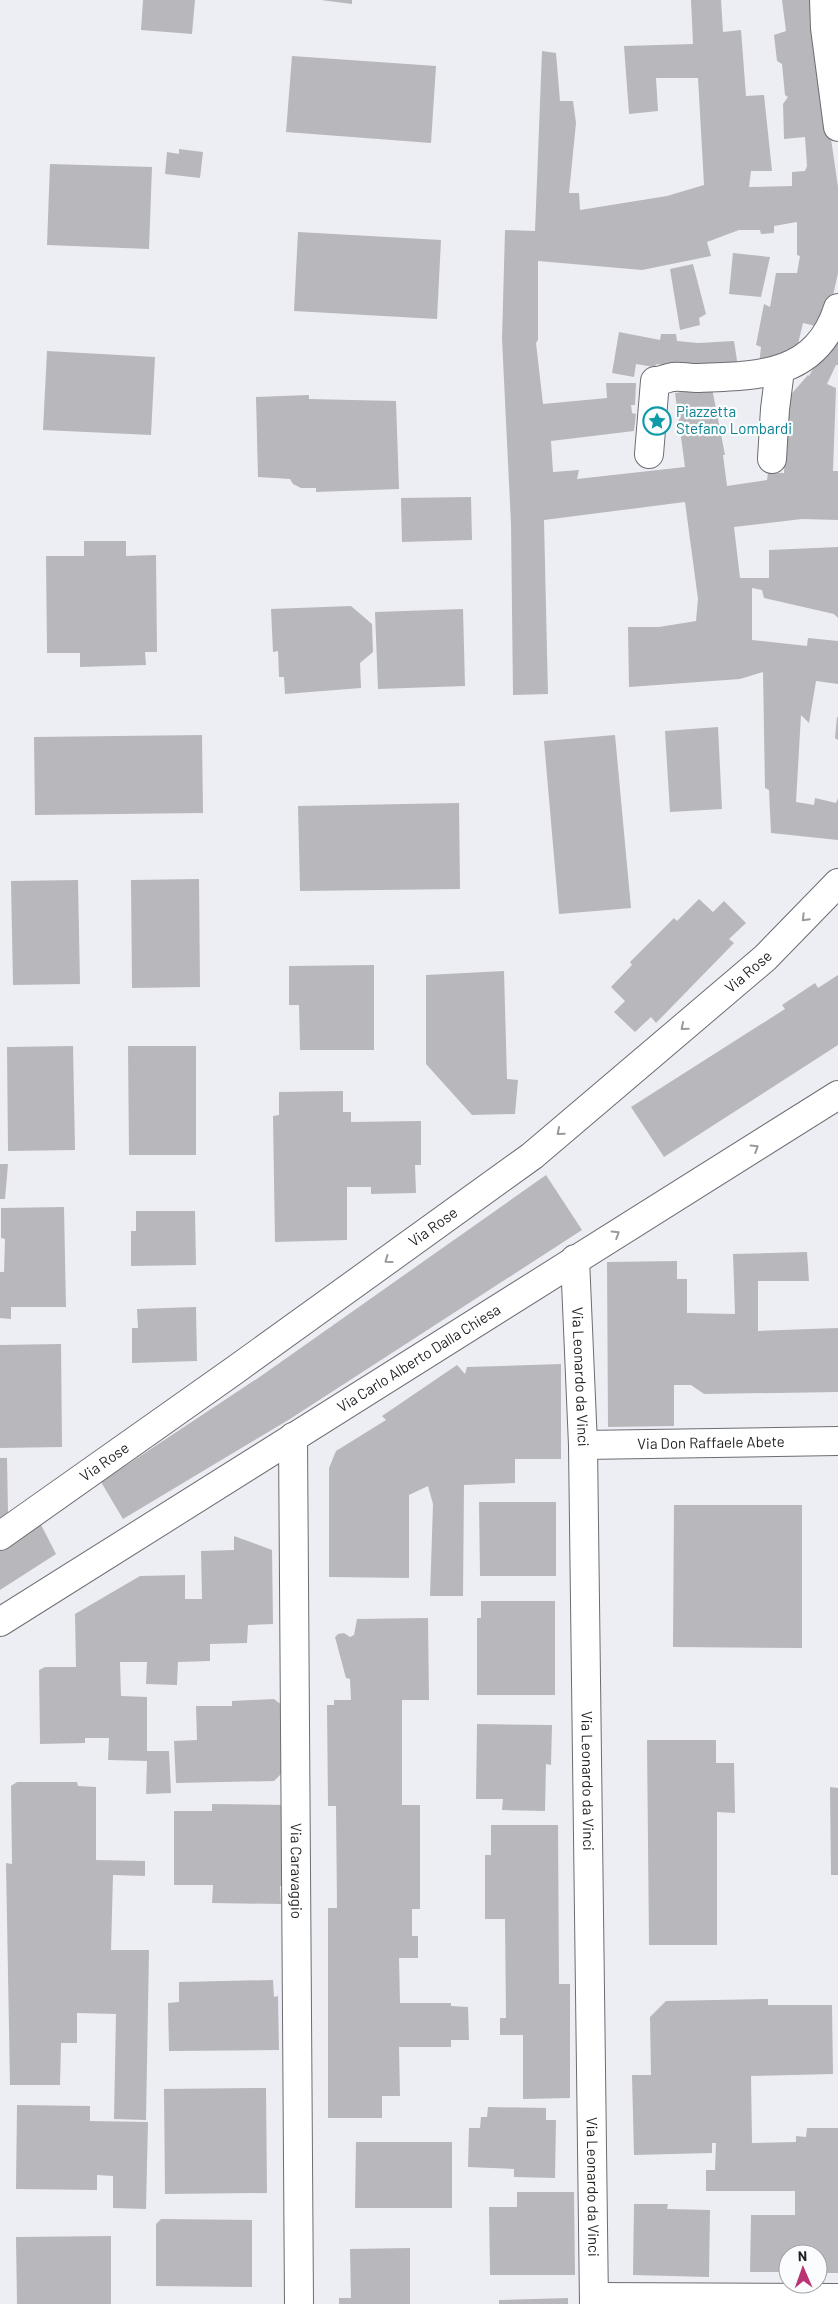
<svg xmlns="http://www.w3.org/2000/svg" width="838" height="2304" font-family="Barlow,sans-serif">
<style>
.building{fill:#b8b7bc}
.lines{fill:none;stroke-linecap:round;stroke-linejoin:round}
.minor-casing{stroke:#6c6d72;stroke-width:30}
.minor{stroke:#fff;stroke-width:28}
.oneway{stroke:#9a9a9b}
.labels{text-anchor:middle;stroke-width:4.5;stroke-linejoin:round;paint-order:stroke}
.culture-label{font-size:15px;fill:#0d838f;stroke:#fbfcfe;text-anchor:start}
.street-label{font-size:15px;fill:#1f1f21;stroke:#fbfcfe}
</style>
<rect width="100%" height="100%" fill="#edeef4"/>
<g class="building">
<path d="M143,0H195L192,34L141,30Z"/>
<path d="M321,0H352V4Z"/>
<path d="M691,0H721L723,32L741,30L746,96L764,95L772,171H751L749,187L792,186V172L805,171L807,166L805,137L784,139L783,104L788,97L785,95L782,64L777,61L774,35L786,31L782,0H815L816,35L838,187V273L828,318L824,328L803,323L796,352L759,365L761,347L756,345L764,304L770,307L776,273H797L800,256L797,255V222L774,226V233L761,234L760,230H739L707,242L711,256L642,270L538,261V340L536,343L543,404L607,398L606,383H636L635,405H631L632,413L636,414L634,431L551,441L553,472L579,470L577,479L685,467L675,393L712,388L725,455H723L727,486L767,480L768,473H784L787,399L808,375L809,376L838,326V365H836L827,384L836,388L833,471H838V520L802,519L734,527L740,578H769V550L838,547V618L834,614L764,598L762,590L752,588V640L807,646L808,638L838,641V684L816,681L809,723L801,715L796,802L814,805L815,798L836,803L838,798V840L771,833L769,790L765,788L763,672L740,679L629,687L628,627H659L696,621L698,599L685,502L544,520L548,694L513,695L511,524L502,339L505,230L535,231L542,51L556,53L560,101H573L576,123L569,193H579L580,210L667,196L704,185L698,78H656L658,111L629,114L624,46L693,44Z"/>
<path d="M292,56L436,66L431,143L286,132Z"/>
<path d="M179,149L203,152L200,178L165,174L167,152L179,154Z"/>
<path d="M50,164L152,167L149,249L47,245Z"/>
<path d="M298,232L441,240L437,319L294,311Z"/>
<path d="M733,253L770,257L761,297L729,294Z"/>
<path d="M693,264L706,314L699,318L700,325L680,330L670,269Z"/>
<path d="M619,332L660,340L661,334H676L677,341L698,343L734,341L738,367L701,371L657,364L654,367L636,364L634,377L612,373Z"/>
<path d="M47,351L155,357L151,435L43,430Z"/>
<path d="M309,395V399L396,401L399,489L316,492V488H301L293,484L290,479L258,477L256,397Z"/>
<path d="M471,497L472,540L402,542L401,498Z"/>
<path d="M84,541H126V556L156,555L157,652H145L146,665L80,667V653H47L46,556H84Z"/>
<path d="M351,606L372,624L373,652L360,663L361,688L285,694L284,677H279L278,651L273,652L271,609Z"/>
<path d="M463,609L465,686L378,689L375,612Z"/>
<path d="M837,717H838V740L835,738Z"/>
<path d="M718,727L722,809L670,812L665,731Z"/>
<path d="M202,735L203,813L35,815L34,737Z"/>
<path d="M615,735L631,908L559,914L544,741Z"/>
<path d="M459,803L460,889L300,891L298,806Z"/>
<path d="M199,879L200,987L132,988L131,880Z"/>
<path d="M78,880L80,984L13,985L11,881Z"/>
<path d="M699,899L713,912L724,901L746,923L729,939L734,943L656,1023L651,1017L635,1032L614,1012L625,1001L611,987L632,965L630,962L674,918L677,921Z"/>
<path d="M374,965V1050H300L299,1005H289V966Z"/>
<path d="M504,971L507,1079L518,1080L515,1114L472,1115L426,1064V975Z"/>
<path d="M838,975V1045L664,1157L631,1107L785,1009L782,1005L815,983L818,988Z"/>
<path d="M73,1046L75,1150L8,1151L7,1047Z"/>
<path d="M128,1046H196V1155H129Z"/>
<path d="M343,1091V1112H351V1122L421,1121V1165H415L416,1193L371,1194V1187H347V1240L275,1242L273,1116L279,1115V1092Z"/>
<path d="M0,1164H8L5,1199H0Z"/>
<path d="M546,1175L582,1230L290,1419L123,1519L101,1482L261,1376Z"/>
<path d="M64,1207L66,1307H11V1319L0,1318V1272H4L5,1239L1,1238V1208Z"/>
<path d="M136,1211H195L196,1265L131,1266V1231H136Z"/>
<path d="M807,1252L809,1281H758V1331L838,1328V1392L704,1394L691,1385H674V1426L608,1427L607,1262L677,1261V1279H687V1313L735,1314L733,1254Z"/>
<path d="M196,1307L197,1361L132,1363V1328H138L137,1309Z"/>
<path d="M61,1344L62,1447L0,1448V1345Z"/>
<path d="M561,1364V1459H515V1483L464,1485L463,1596H430L433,1504L428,1486L409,1495V1578L329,1577V1468L336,1451L386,1420L382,1416L457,1365L465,1374L467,1367Z"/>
<path d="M0,1458H7L8,1513L0,1518Z"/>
<path d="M479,1502H556V1576H480Z"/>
<path d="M674,1505H802V1648L673,1647Z"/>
<path d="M38,1519L56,1554L0,1590V1544Z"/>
<path d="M234,1536L272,1550L273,1624L248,1625L247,1643L210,1644V1661L178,1662L177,1685L146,1684L147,1662H120L121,1696L147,1697V1751H169L171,1793L146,1794L147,1761L108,1760L109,1738H85V1743L40,1744L39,1670L45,1667H76L75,1614L140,1576L185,1575V1599H202L201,1551L234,1550Z"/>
<path d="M481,1601H555V1695H477V1618H481Z"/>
<path d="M428,1618L429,1700H402V1805H420V1909H412V1936H418V1958H399L400,2003H451V2006L468,2007L469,2040H451V2047H399L400,2096H382V2118H328V1908H337L336,1806H328L327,1705H334V1700H351L350,1679L346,1678L335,1637L338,1634L344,1633L350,1637L354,1635L357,1619Z"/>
<path d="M274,1699L283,1706L285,1770L274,1781L176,1783L174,1741L197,1740L196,1706H232V1701Z"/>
<path d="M477,1724L552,1725L551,1765L546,1764L545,1811L502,1810L503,1799H476Z"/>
<path d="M647,1740H716V1763H734L735,1813L717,1812V1945H649Z"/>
<path d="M17,1782H77L78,1786L96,1787V1860L145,1861V1876L113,1875L111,1950H149L146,2120L114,2119L116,2014L77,2013V2043H61L60,2085H10L6,1863L12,1864L11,1786Z"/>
<path d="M830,1787L838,1788V1875H831Z"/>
<path d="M212,1804L285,1805L284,1886H280L281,1904L212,1903L213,1885H174V1811H212Z"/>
<path d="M491,1825H558L559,1984H570V2098L523,2099V2035H500V2018H506L505,1919H485V1855H491Z"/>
<path d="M273,1980L274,1997L278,1996L279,2050L169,2051L168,2003L179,2002V1982Z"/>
<path d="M768,1999V2005H832L833,2074L751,2076L752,2143L796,2142V2136L806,2137L807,2128H838V2273H818V2254H788V2272H750L751,2215H795V2191H706V2170H715L716,2143H712V2153L634,2155L632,2075H651L650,2017L666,2001Z"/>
<path d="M266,2088L267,2193L165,2194L164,2089Z"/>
<path d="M17,2105L90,2106V2121L148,2122L146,2209L113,2208V2176L97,2175V2190L16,2189Z"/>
<path d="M488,2107L546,2108V2120H556L555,2178L514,2177V2169L468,2167L469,2128H480L481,2117H487Z"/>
<path d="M356,2142H452V2208H355Z"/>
<path d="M517,2192H574L575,2275H490L489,2207H517Z"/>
<path d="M634,2204H668L667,2209L710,2210L709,2277L633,2275Z"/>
<path d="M161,2219L252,2220V2287L156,2286V2224Z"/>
<path d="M111,2236V2304H17L16,2237Z"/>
<path d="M410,2248V2304H339V2298H351L350,2249Z"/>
<path d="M568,2298V2304H499V2300Z"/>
</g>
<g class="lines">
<g class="minor-casing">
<g id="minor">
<path d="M824,0L825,28L838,127"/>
<path d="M649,454L655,381C660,381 667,378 673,377C681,376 689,378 696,378C758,376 816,377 838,308"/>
<path d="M772,459L775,409L780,370"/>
<path id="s1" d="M575,1259L583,1445L594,2304"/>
<path id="s2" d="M293,1437L299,2304"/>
<path id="s3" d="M583,1445L838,1441"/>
<path id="s4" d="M0,1536L235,1370L532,1156L765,958L838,883"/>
<path id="s5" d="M0,1622L838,1095"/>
<path d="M594,2297L838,2298"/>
</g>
</g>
<use href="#minor" class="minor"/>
</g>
<defs><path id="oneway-chevron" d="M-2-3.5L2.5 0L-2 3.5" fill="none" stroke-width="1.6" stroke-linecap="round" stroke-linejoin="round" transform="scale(1.25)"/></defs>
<g class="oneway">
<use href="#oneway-chevron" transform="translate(805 918) rotate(135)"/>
<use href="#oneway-chevron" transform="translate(684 1027) rotate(140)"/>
<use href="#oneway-chevron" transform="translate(560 1132) rotate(140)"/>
<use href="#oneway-chevron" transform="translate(755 1148) rotate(-32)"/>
<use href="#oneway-chevron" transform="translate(616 1234) rotate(-32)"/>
<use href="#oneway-chevron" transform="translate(388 1260) rotate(144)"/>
</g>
<defs>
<g id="sight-ring" transform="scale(1.4375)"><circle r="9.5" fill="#fbfcfe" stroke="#0f9aa8" stroke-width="1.5"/><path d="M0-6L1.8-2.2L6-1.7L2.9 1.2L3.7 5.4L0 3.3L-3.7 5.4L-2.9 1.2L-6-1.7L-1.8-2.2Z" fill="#0f9aa8"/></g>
</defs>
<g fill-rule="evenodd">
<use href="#sight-ring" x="657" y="421"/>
</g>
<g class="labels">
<g class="culture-label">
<text x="676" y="417">Piazzetta<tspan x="676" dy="17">Stefano Lombardi</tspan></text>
</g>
<g class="street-label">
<text dy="5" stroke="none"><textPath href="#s4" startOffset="938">Via Rose</textPath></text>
<text dy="5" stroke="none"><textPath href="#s4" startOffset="532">Via Rose</textPath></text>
<text dy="5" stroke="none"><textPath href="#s5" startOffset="495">Via Carlo Alberto Dalla Chiesa</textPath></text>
<text dy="5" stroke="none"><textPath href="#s1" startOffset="118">Via Leonardo da Vinci</textPath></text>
<text dy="5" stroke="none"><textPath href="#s3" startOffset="128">Via Don Raffaele Abete</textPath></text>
<text dy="5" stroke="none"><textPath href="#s4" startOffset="128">Via Rose</textPath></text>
<text dy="5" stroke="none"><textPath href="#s1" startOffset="522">Via Leonardo da Vinci</textPath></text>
<text dy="5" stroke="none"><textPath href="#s2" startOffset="434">Via Caravaggio</textPath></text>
<text dy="5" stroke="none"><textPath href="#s1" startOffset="928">Via Leonardo da Vinci</textPath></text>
</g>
</g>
<g transform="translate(803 2269) rotate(358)"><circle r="24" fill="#fbfcfe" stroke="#a3a4a6"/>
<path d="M0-4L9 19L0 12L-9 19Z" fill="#b93375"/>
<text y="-8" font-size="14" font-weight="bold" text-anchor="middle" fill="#1f1f21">N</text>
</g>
</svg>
